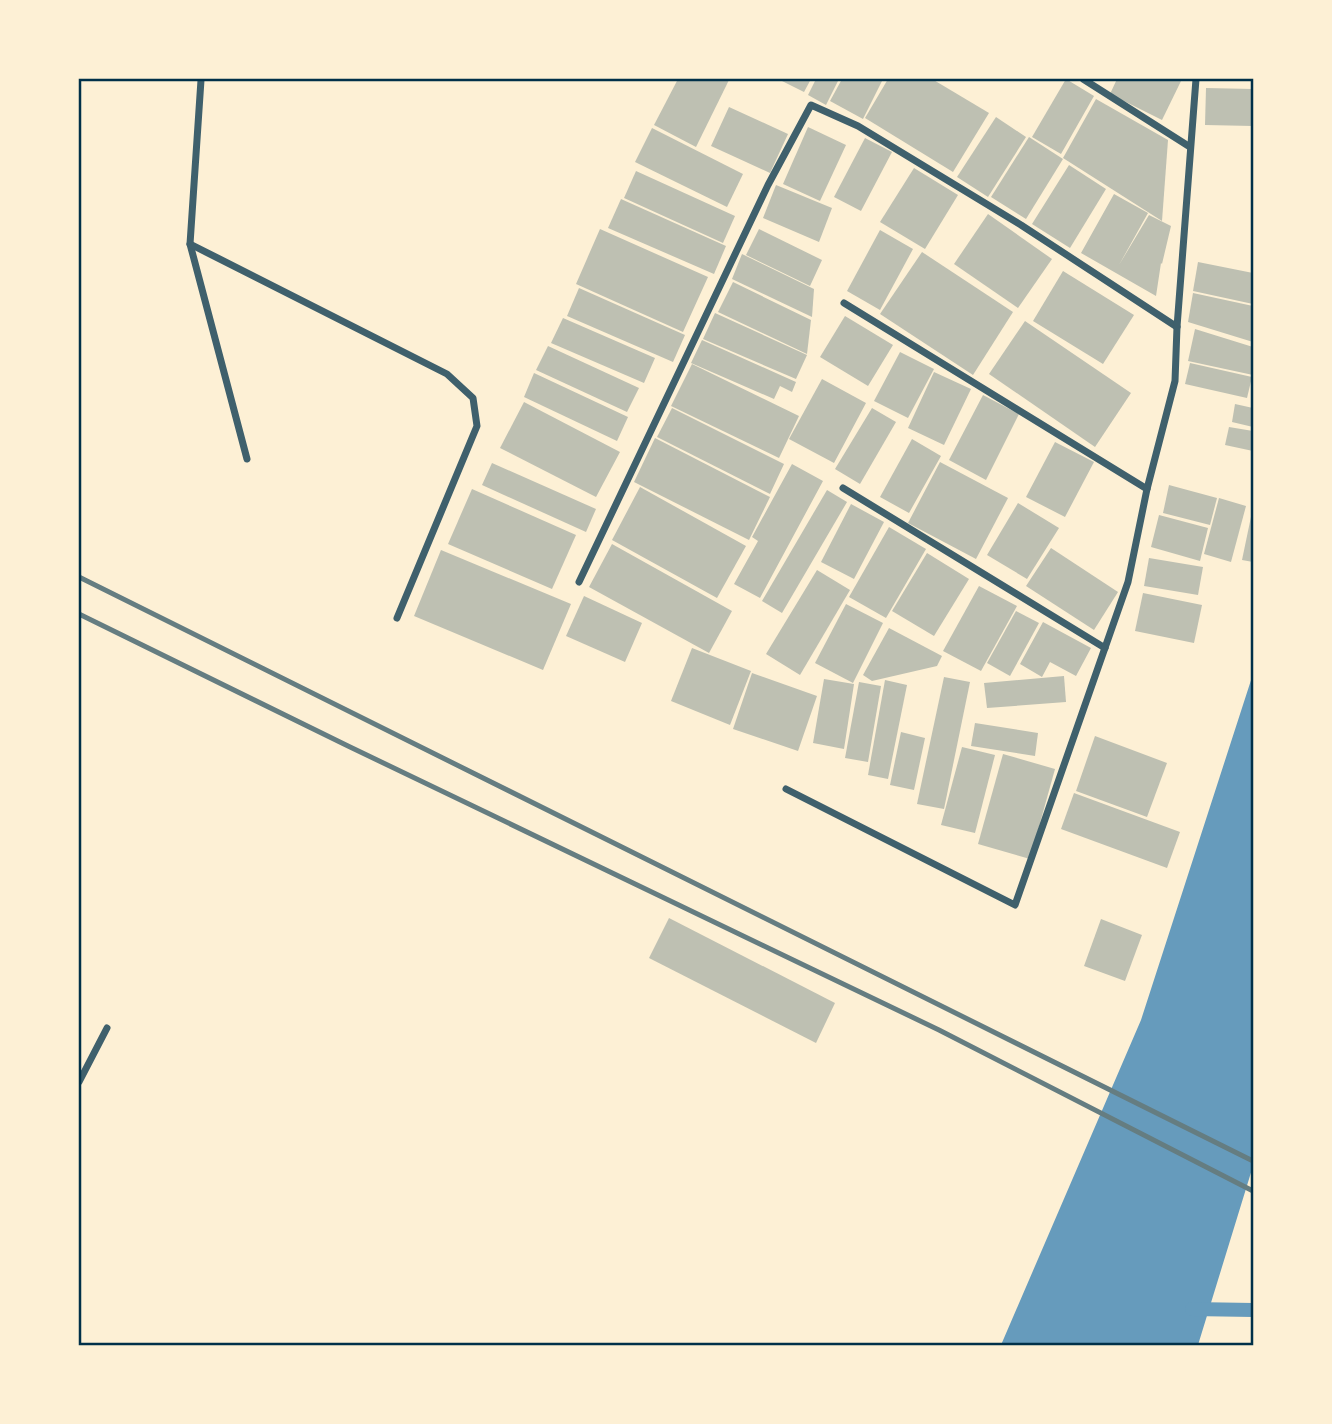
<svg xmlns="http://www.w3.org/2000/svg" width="1332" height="1424" font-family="Rubik,sans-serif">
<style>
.water{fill:#669bbc}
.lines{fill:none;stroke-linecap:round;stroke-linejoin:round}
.stream{stroke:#669bbc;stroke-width:14}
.building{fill:#bec0b2}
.minor{stroke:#3f606c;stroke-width:7}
.rail{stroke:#657d81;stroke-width:5}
.neatline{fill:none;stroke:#003049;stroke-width:2.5}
</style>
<rect width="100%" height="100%" fill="#fdf0d5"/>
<path class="water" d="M1253,674V1166L1198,1345H1001L1141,1020Z"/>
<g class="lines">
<path class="stream" d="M1192,1309L1253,1310"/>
</g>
<g class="building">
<path d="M678,79L729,80L696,147L654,125Z"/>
<path d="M778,79H811L804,92Z"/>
<path d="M816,79H839L826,105L808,95Z"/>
<path d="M842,79H883L863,119L830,101Z"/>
<path d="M888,79H932L989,113L953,172L865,118Z"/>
<path d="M1066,79L1094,96L1061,154L1032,137Z"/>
<path d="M1117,79H1182L1162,120L1110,94Z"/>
<path d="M1206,88L1253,89V126L1205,125Z"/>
<path d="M1096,99L1168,140L1162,221L1063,158Z"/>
<path d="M729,107L788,134L770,173L711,146Z"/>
<path d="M996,117L1026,137L988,197L957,177Z"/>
<path d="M808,127L846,145L820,201L783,184Z"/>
<path d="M652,128L743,174L727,207L635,162Z"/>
<path d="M1029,137L1063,159L1026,219L991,197Z"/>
<path d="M865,138L892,152L861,211L834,197Z"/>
<path d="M1069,165L1106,189L1070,248L1032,224Z"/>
<path d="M914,168L958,195L925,249L880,222Z"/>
<path d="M636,171L735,216L723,243L624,198Z"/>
<path d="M776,185L832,208L819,242L763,218Z"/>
<path d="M1114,194L1148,213L1119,265L1149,215L1171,226L1162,264L1161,263L1156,296L1081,253Z"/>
<path d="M621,199L726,246L714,274L608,228Z"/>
<path d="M988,214L1052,259L1018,308L954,264Z"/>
<path d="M600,229L708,277L683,332L576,284Z"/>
<path d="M759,229L822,260L810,286L746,255Z"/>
<path d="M880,230L913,249L880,310L847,291Z"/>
<path d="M922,252L1013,312L973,375L880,314Z"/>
<path d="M742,254L814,289L812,317L732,279Z"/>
<path d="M1198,262L1253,273V304L1193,291Z"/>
<path d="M1063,271L1134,315L1103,364L1033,321Z"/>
<path d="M733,282L811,320L807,354L718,312Z"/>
<path d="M579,288L685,335L673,362L567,316Z"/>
<path d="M1193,293L1253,306V342L1188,322Z"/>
<path d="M715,313L807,355L796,379L703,339Z"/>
<path d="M845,316L893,345L868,386L820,357Z"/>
<path d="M563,318L655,358L644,383L551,343Z"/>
<path d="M1025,321L1131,393L1095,447L989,374Z"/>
<path d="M1195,329L1253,347V375L1188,361Z"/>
<path d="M702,340L796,382L792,392L780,386L774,399L691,363Z"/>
<path d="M548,346L639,388L627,412L536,370Z"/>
<path d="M900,352L934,369L908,418L874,401Z"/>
<path d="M1190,363L1252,377L1247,398L1185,384Z"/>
<path d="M692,364L799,416L779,458L671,406Z"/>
<path d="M934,372L971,389L944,445L908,428Z"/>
<path d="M534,373L628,417L617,441L524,397Z"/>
<path d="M822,379L866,403L834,463L789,439Z"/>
<path d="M983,395L1019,414L986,480L949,460Z"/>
<path d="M524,402L620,452L596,497L500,448Z"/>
<path d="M1235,404L1253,408V427L1232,422Z"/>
<path d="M672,408L784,464L770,494L657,437Z"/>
<path d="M872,408L896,422L860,484L835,469Z"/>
<path d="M1229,427L1253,431V451L1225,445Z"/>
<path d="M655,438L770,497L749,540L634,482Z"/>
<path d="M912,439L941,456L909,513L880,497Z"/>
<path d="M1055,442L1094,462L1065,517L1026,497Z"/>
<path d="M940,462L1008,498L976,559L908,523Z"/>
<path d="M492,463L596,509L586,532L482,485Z"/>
<path d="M792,464L823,481L760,598L734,584L758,541L752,537Z"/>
<path d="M1169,485L1217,498L1210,525L1163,513Z"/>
<path d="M640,487L746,546L717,598L612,540Z"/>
<path d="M472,489L576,535L552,589L448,544Z"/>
<path d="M827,490L847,502L782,613L762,601Z"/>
<path d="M1219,498L1246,506L1231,562L1204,554Z"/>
<path d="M1018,503L1059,528L1027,579L987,555Z"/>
<path d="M851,504L884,522L854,579L821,562Z"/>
<path d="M1252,512H1253V562L1242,560Z"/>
<path d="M1159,515L1208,528L1200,561L1151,547Z"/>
<path d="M889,527L926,549L886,618L849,597Z"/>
<path d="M612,544L732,611L709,653L589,587Z"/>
<path d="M1051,548L1118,592L1094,630L1026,586Z"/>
<path d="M441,550L571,604L543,670L414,616Z"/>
<path d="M927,553L969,579L934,636L892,611Z"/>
<path d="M1149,558L1203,567L1198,595L1144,586Z"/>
<path d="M817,570L850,590L800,675L766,654Z"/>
<path d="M979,586L1017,606L981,671L943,651Z"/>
<path d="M1143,593L1202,605L1194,643L1135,631Z"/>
<path d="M584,596L642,623L625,662L566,636Z"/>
<path d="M846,604L883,623L853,683L815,663Z"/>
<path d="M1016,611L1039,623L1010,676L987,663Z"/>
<path d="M1043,622L1091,648L1076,676L1050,662L1042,677L1020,664Z"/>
<path d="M889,628L942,656L937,666L872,681L863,675Z"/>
<path d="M692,648L751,671L730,725L671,701Z"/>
<path d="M752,673L817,696L798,751L733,729Z"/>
<path d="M1064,676L1066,702L987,708L984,683Z"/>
<path d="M944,677L970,682L944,809L917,804Z"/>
<path d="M824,679L854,684L844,749L813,743Z"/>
<path d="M885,680L907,685L888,779L868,775Z"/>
<path d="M859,682L881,686L868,762L845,758Z"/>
<path d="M975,723L1038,733L1035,756L971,746Z"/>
<path d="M901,732L925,738L914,790L890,785Z"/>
<path d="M1095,736L1167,763L1147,817L1076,791Z"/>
<path d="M962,747L995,755L975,833L941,825Z"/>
<path d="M1003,754L1055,769L1030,859L978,844Z"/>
<path d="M1074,793L1180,832L1167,868L1061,829Z"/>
<path d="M669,918L835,1003L816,1043L649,958Z"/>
<path d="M1101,919L1142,935L1125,981L1084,966Z"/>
</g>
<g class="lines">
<g class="minor">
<path d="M1083,79L1190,147"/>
<path d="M201,80L190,244L247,459"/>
<path d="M190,244L447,374L473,398L477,426L397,618"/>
<path d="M844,303L1147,489"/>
<path d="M843,488L1105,648"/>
<path d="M579,582L768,185L811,105L858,126L1021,225L1177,327"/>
<path d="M786,789L1015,905L1128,582L1147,489L1175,381L1177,327L1196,79"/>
<path d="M79,1082L107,1028"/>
</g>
<g class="rail">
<path d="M79,577L1253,1161"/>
<path d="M79,614L348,746L939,1030L1253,1191"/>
</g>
</g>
<rect width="1332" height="1424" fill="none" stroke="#fdf0d5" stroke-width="161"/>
<rect x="80" y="80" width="1172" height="1264" class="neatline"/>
</svg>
